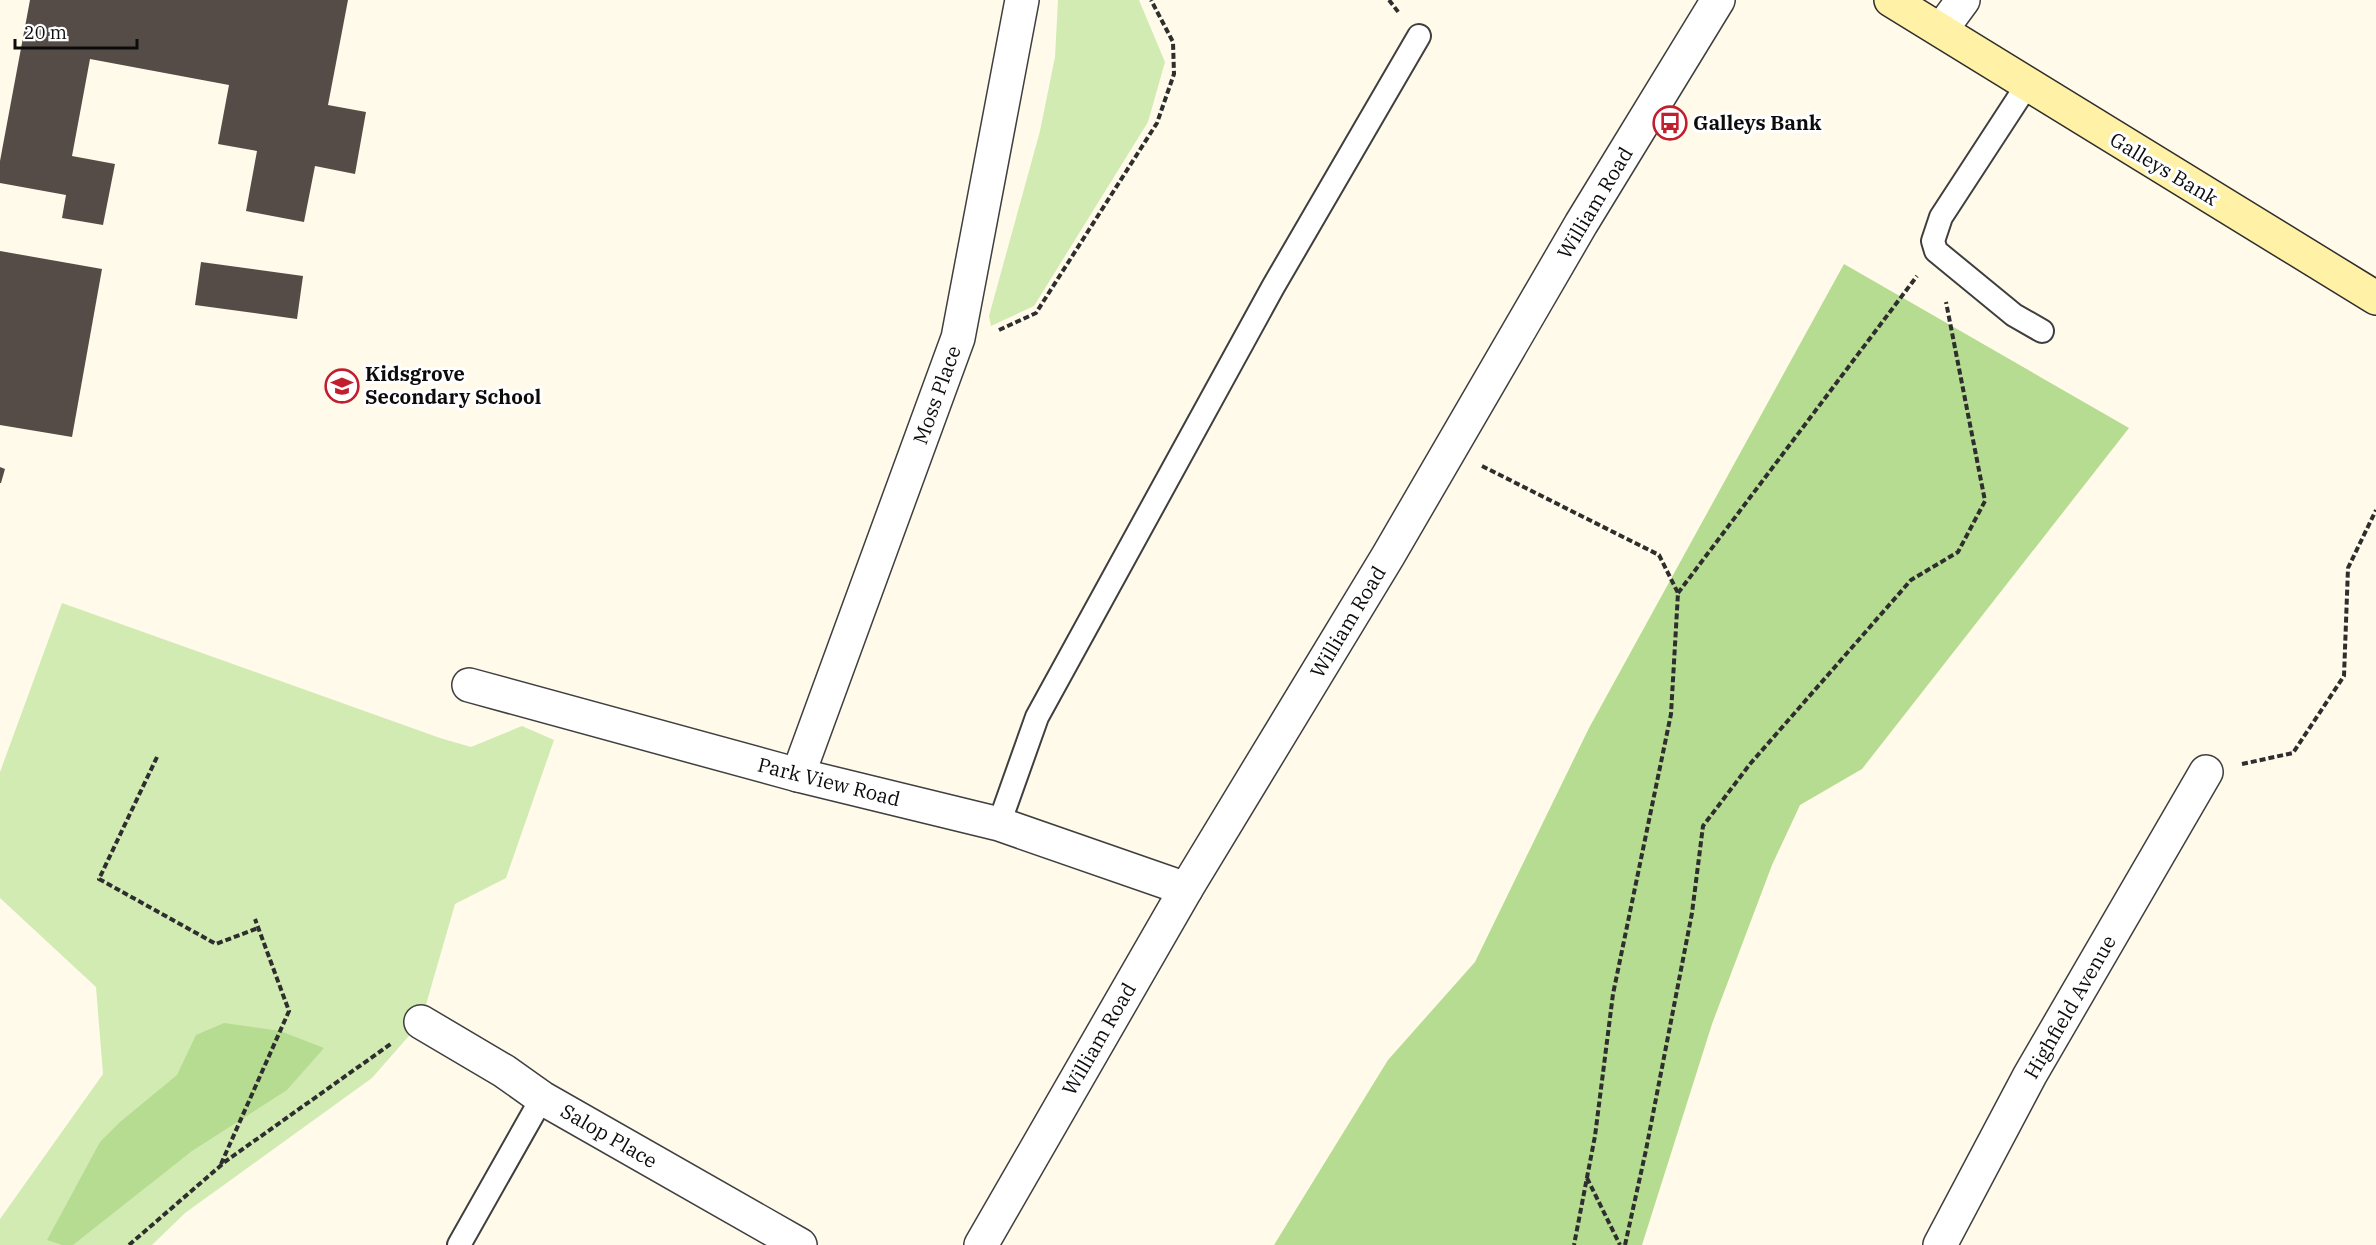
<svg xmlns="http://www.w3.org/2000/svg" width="2376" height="1245" font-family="'IBM Plex Serif',serif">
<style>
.green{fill:#d2ebb3}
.forest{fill:#b6dc91}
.building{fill:#554c48}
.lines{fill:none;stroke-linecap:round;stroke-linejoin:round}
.lane-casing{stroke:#3f3f3f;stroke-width:26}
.street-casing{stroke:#3f3f3f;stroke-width:36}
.secondary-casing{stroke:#2e2e2e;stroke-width:36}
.path{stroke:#2e2e2e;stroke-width:4;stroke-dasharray:6 3;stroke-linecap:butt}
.lane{stroke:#fff;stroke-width:22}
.street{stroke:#fff;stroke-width:33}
.secondary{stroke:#fff1a5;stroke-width:33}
.labels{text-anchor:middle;stroke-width:6;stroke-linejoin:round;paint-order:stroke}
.poi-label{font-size:20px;font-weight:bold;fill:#0c0c0c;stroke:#fff;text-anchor:start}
.street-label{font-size:20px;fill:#0c0c0c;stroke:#fff}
</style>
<rect width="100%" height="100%" fill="#fffaea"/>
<g class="green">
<path d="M1058,0H1139L1165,62L1148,122L1034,306L991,326L989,316L1040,131L1055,57Z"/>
<path d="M62,603L440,738L471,747L522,726L554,740L506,878L455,904L421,1022L372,1078L185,1213L152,1245H0V1219L103,1074L96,987L0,898V772Z"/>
</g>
<g class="forest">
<path d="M1844,264L2129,428L1862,769L1800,805L1772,865L1712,1024L1642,1245H1274L1388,1060L1475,962L1589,728Z"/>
<path d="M224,1023L280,1031L324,1048L287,1090L192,1151L73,1245H62L47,1240L100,1142L120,1122L177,1075L196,1035Z"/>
</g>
<g class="building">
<path d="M30,0H348L328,105L366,112L355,174L315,166L304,222L246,211L257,151L218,144L229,85L90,59L72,156L115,164L103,225L62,218L66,195L0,183V161Z"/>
<path d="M0,251L102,269L72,437L0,425Z"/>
<path d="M201,262L303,276L297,319L195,305Z"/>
<path d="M0,467L5,469L1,483H0Z"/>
</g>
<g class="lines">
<g class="lane-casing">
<g id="lane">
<path d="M2027,85L1941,217L1933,241L1936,251L2014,315L2042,331"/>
<path d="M999,824L1037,717L1273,287L1419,36"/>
<path d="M459,1245L542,1098"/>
</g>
</g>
<g class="street-casing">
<g id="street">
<path d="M1941,30L1963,0"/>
<path d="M469,685L798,775L999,824L1186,889"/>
<path d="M798,775L958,338L1022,0"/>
<path d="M421,1022L504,1071L542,1098L800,1245"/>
<path d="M981,1245L1186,889L1388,556L1581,224L1718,0"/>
<path d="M1940,1245L2030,1075L2206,772"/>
</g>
</g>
<g class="secondary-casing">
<path id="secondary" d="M1891,0L2376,298"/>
</g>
<g class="path">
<path d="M1389,0L1399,13"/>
<path d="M999,330L1036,313L1157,123L1174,74L1173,42L1151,0"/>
<path d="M1482,466L1659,555L1678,593L1671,714L1613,994L1595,1136L1574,1245"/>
<path d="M1678,593L1917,276"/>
<path d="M157,757L99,879L216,944L258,928"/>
<path d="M2242,764L2293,753L2344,676L2348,568L2376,510"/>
<path d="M221,1164L289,1011L255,919"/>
<path d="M1587,1178L1620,1245"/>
<path d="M129,1245L226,1161L392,1043"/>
<path d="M1625,1245L1646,1150L1692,913L1703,826L1750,764L1911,580L1958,552L1985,501L1946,302"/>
</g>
<use href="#lane" class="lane"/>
<use href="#street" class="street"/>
<use href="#secondary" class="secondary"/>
</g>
<defs>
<g id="bus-ring" transform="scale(1.725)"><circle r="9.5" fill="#fff" stroke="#c11e2e" stroke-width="1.5"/><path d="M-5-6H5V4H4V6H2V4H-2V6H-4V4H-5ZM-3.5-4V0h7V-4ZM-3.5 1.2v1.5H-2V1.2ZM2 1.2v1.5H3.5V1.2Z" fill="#c11e2e"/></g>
<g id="school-ring" transform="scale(1.725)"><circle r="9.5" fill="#fff" stroke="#c11e2e" stroke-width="1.5"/><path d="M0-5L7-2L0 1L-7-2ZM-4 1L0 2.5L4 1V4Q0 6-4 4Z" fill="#c11e2e"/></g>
</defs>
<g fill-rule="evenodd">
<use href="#bus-ring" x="1670" y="123"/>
<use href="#school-ring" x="342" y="386"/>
</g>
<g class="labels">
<g class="poi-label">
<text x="1693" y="130">Galleys Bank</text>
<text x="365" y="381">Kidsgrove<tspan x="365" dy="23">Secondary School</tspan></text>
</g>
<g class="street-label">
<text transform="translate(2164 169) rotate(31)" y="7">Galleys Bank</text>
<text transform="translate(1595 203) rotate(-59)" y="7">William Road</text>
<text transform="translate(937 395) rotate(-70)" y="7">Moss Place</text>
<text transform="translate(1348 622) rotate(-59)" y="7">William Road</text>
<text transform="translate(829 782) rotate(14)" y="7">Park View Road</text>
<text transform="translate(2070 1007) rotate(-60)" y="7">Highfield Avenue</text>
<text transform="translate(1099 1039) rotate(-60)" y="7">William Road</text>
<text transform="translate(609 1136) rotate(30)" y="7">Salop Place</text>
</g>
</g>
<path d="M15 39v9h122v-9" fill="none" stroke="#0c0c0c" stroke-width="3"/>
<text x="24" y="39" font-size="18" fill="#0c0c0c" stroke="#ffffff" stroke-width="4.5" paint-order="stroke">20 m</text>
</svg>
